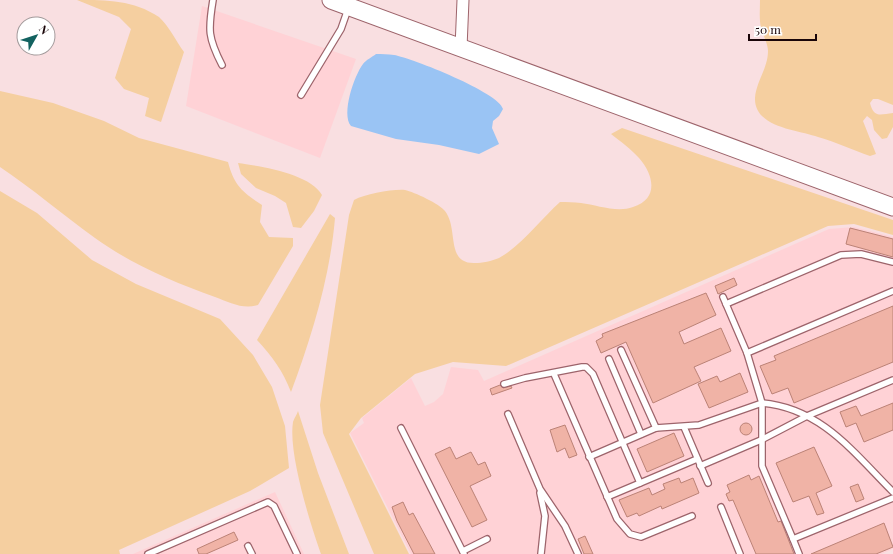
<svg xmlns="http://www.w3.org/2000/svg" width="893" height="554" font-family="'Playfair Display',serif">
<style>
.built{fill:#ffd2d6}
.green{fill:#f5cfa0}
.water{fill:#9ac4f4}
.building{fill:#f0b3a6;stroke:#bb8276}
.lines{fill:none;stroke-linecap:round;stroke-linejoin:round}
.lane-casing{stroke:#9d646b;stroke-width:8}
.street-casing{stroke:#9d646b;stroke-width:13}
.primary-casing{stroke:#9d646b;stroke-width:19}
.lane{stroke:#fff;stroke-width:5.5}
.street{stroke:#fff;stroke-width:11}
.primary{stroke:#fff;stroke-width:17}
</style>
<rect width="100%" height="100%" fill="#f9dfe1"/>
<g class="built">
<path d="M202,6L356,59L320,158L186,106Z"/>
<path d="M854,227L893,237V549L881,554H411L350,433L364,423L362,418L411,378L425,406L434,402L443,394L451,367L478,370L484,381L829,229Z"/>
<path d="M275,492L304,554H133Z"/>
</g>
<g class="green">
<path d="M77,0C108,0 133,0 159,17C169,26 176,41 184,52L161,122L145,116L149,98L124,89L115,78L131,29L119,17Z"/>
<path d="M760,0H893V105L878,99H873L870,103C874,119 881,114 893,113V127L887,138L882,139L874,130L872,120L867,116L863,121L876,154L870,156C853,150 836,142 818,137C799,130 754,128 755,98C756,82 768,68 768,51C768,44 763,35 761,28C759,19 760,9 760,0Z"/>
<path d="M0,91L53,103L104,121L139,138L228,162C234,185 242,192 262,205L260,222L269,237L293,238V246L258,305C243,310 229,302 215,297C173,282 131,264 95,238C63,215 33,189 0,167Z"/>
<path d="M622,128L893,220V235L854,224L828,226L506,366L453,362L415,374L361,418L349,434L409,554H374L323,433L320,405L349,215L354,200C366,194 392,189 405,190C414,192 440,204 445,211C459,229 445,264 475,263C482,263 492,261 499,258C521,246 541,219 560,202C567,202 574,202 581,203C597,205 617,213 633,207C659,199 654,175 639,158C631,149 620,141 611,134Z"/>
<path d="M238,163C261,166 311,174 322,195L314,211L301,228L293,227L286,203L275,196L256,188L241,174Z"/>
<path d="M0,191L37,213L92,260L136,284L220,319L253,355L272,387L285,426L289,468L250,491L119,550L120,554H0Z"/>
<path d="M330,214L335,218C330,277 312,336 291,392C283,371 272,356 257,340Z"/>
<path d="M298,411L318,473L349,554H321C310,523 288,453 293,422C294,418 297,415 298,411Z"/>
</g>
<path class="water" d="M376,54C382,54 388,54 394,55C412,58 500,93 503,109L499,116L493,121L492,128L499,144L479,154L439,145L396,139L351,126C341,114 354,76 363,64C366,60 372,57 376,54Z"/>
<g class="building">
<path d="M850,228L893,239V257L846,244Z"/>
<path d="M734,278L737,285L718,294L715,286Z"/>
<path d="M706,293L716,315L679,332L684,344L721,328L731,351L694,367L701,381L653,403L626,342L601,353L596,341L603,337L602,334Z"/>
<path d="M893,306V362L794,403L788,388L772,394L760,366L776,360L774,356Z"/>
<path d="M740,373L748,392L709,408L698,384L717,376L720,382Z"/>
<path d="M500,385L503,388L511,386L512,388L492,395L490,389Z"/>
<path d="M893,403V430L864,442L856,423L846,427L840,412L856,406L861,416Z"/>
<circle cx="746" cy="429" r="6"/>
<path d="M565,425L577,455L569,458L565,448L557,452L550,430Z"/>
<path d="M674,433L684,456L647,472L637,449Z"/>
<path d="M450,447L456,459L471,452L478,465L485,462L491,476L470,486L487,520L472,527L435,454Z"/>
<path d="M814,447L832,486L816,493L824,513L817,515L809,496L793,502L776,463Z"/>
<path d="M749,475L751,480L759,476L778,522L781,521L794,554H756L733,500L729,501L726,494L730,492L727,485Z"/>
<path d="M679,478L681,483L693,478L699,493L662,509L661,506L639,516L637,513L627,517L619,500L649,488L652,495L665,489L663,484Z"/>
<path d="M858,484L864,499L856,502L850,487Z"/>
<path d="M403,502L409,515L413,513L435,554H414L397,521L392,507Z"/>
<path d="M884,523L893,547L876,554H811Z"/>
<path d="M234,532L238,540L206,554H199L197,549Z"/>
<path d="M585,536L593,554H584L578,539Z"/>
</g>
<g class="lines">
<g class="lane-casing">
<g id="lane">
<path d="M213,0C208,30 208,38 222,65"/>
<path d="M301,95L341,29L348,9"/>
<path d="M723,297L747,353L762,403V466L793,539L893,498"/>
<path d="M726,304L841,255L861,254L893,262"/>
<path d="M621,350L656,428L699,425L762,403C821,408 854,453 893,492"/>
<path d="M747,353L893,291"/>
<path d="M609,359L641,434"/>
<path d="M554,374L617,519L630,534L641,537L692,516"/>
<path d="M504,384L525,378L582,367H586L593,374L640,483"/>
<path d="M508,414L540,489L565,526L578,554"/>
<path d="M684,427L708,483"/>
<path d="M401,428L464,554"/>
<path d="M589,457L656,428"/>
<path d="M700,466L761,440L807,416L893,380"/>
<path d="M540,493L545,516L541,554"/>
<path d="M607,497L697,459"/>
<path d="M721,507L740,554"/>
<path d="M793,539L799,554"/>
<path d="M248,546L252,554"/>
<path d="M463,551L487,539"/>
<path d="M148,554L268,502L274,506L297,554"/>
</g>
</g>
<g class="street-casing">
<path id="street" d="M461,48L463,0"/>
</g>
<g class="primary-casing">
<path id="primary" d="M331,0L893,207"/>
</g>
<use href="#lane" class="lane"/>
<use href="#street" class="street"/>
<use href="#primary" class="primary"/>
</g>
<g transform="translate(36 36) rotate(51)"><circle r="19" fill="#ffffff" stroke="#a39b9c"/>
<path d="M0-3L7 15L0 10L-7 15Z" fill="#136260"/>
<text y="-6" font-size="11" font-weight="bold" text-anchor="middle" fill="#190508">N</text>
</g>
<path d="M749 34v6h67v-6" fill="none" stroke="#190508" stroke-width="2"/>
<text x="755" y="34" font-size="12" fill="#190508" stroke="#ffffff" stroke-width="3" paint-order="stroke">50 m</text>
</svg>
